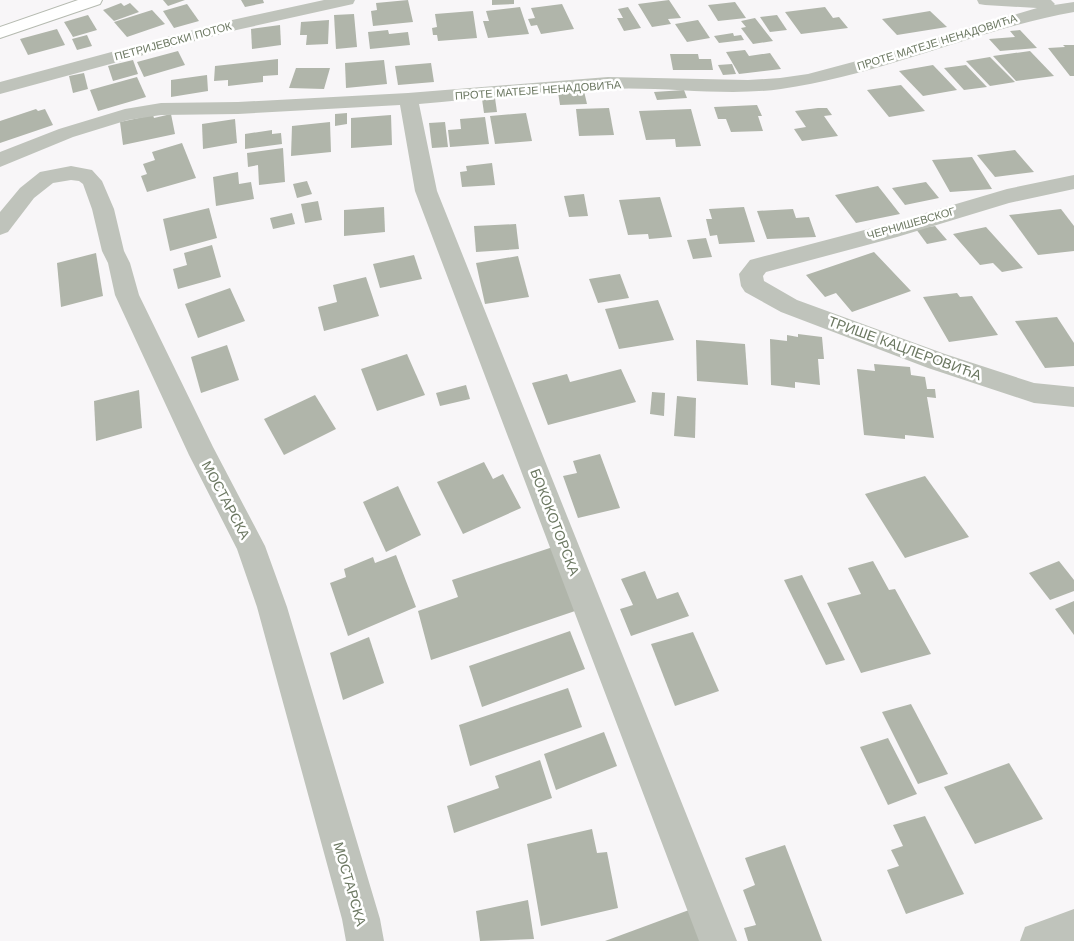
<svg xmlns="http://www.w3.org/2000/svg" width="1074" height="941" font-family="'Work Sans',sans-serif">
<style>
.building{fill:#b0b5aa}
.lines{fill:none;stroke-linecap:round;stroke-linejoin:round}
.secondary-casing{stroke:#b5bab0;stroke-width:2}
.minor{fill:#bfc3bb;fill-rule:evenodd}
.secondary{fill:#fff;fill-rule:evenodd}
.labels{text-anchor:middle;stroke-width:5;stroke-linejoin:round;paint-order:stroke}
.far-street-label{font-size:11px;fill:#6c7862;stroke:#fff}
.street-label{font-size:14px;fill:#6c7862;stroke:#fff}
</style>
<rect width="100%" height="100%" fill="#f8f6f8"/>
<g class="building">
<path d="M163,0H185L168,6Z"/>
<path d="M241,0H263L264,3L245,7Z"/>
<path d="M408,0L413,22L373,26L371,11L377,10L376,3Z"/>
<path d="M492,0H514V4L492,5Z"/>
<path d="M669,0L681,18L668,19L671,24L652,27L638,4Z"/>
<path d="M735,2L746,18L718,21L708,5Z"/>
<path d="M121,3L124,6L130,3L139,12L114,21L103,10Z"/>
<path d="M187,4L199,21L174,28L163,11Z"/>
<path d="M562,4L574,29L541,34L537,25L531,26L528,19L535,18L531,8Z"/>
<path d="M520,7L529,34L488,38L483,21H489L486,11Z"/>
<path d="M628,7L641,28L624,31L617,18H623L618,9Z"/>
<path d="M825,7L833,18L839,17L848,28L801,34L785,12Z"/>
<path d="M152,10L165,24L127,37L114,22Z"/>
<path d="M473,11L477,38L438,41L437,35H433L432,28L437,27L435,14Z"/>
<path d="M930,11L947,27L897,35L882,19Z"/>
<path d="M354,14L357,47L336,49L334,15Z"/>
<path d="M88,15L97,30L73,37L64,22Z"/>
<path d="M777,15L787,30L770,32L760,17Z"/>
<path d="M755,18L773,41L753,44L741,28L746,27L741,21Z"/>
<path d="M329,20L328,44L306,45L307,35H300L301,22Z"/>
<path d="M698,20L710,38L687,42L675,24Z"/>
<path d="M280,25L281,45L252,49L251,29Z"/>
<path d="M57,29L65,45L28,55L20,39Z"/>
<path d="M388,30L389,34L408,32L410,45L370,49L368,32Z"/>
<path d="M1020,30L1037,48L1000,51L989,39L1015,37L1010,31Z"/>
<path d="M733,33L734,36L741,35L744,40L719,43L714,36Z"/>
<path d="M87,35L92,46L77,50L72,39Z"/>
<path d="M1063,45H1074V76H1070L1048,48L1065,47Z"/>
<path d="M745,50L749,56L770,53L781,69L739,74L726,52Z"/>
<path d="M178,51L185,65L144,77L137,62Z"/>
<path d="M1030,51L1054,76L1016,81L993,56Z"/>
<path d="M670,54H698L699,59H711L713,70H673Z"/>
<path d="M990,57L1015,82L990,86L966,61Z"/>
<path d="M278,59V75L263,76V82L228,86V80L214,81L215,66Z"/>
<path d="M133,60L138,74L113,81L108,66Z"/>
<path d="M384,60L387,84L346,88L345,63Z"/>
<path d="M431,63L434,82L398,85L395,66Z"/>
<path d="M732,64L736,74L723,75L718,65Z"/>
<path d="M933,65L957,90L923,96L899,71Z"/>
<path d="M966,65L987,87L964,90L944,68Z"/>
<path d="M296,68H330L324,89L289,88Z"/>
<path d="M84,73L88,89L73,93L69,76Z"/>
<path d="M207,75L208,91L171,97V80Z"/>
<path d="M137,77L146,97L98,111L90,90Z"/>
<path d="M901,85L925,111L889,117L867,90Z"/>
<path d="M684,90L687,98L657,100L654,92Z"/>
<path d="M584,91L587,104L560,105L558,92Z"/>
<path d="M495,98L497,112L484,113L482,99Z"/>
<path d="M757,105L762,116H758L763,131L731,132L726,119H718L714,107Z"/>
<path d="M609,108L614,135L579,136L576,109Z"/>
<path d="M818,108H827L832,115L824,116L838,136L802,141L794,129L806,127L795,111Z"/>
<path d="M36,109L38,111L45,109L53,125L0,143V121Z"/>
<path d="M691,109L701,146L676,147L675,139L646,140L639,111Z"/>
<path d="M347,113V124L335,126V114Z"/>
<path d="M526,113L532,141L495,144L490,116Z"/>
<path d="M171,114L175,134L123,145L120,122L153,115L154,118Z"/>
<path d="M391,115L392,145L351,148V118Z"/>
<path d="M485,117L489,144L450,147L448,130L461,129L460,119Z"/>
<path d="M235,119L237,143L203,149L202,124Z"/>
<path d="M330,122L331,152L291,156L292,126Z"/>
<path d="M445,122L448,147L432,148L429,123Z"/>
<path d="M272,130V134L281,133L282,144L245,149V134Z"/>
<path d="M182,143L196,178L147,192L141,176L147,174L143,164L155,160L152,152Z"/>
<path d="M283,148L285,182L259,185L258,165L248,167L247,153Z"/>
<path d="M1015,150L1034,172L995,177L977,155Z"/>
<path d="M972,157L992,189L950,192L932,160Z"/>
<path d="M492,163L495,185L462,187L460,172L467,171L466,166Z"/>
<path d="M238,172L239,184L251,182L254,199L216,206L213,177Z"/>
<path d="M307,181L312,194L297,198L293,184Z"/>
<path d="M926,182L939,198L905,205L892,188Z"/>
<path d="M878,186L900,214L856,223L835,195Z"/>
<path d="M584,194L588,216L569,217L564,196Z"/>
<path d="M660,197L672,237L649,239L648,234L628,235L619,200Z"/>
<path d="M318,201L322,220L305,223L301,204Z"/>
<path d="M384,207L385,232L344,236V210Z"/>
<path d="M744,207L755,242L719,244L717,235L710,236L706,219H712L709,209Z"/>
<path d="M209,208L217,238L170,251L163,219Z"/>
<path d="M793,209L796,218L809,217L816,237L767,239L757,211Z"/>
<path d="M1061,209L1074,226V251L1038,255L1009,215Z"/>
<path d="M292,213L295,224L273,229L270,218Z"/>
<path d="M516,224L519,249L476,252L474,226Z"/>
<path d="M935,226L947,240L927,244L916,229Z"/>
<path d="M986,227L1023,268L1002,272L993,263L980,265L953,234Z"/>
<path d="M706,238L712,257L693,259L687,240Z"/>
<path d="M212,245L221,277L178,289L173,269L187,265L184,253Z"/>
<path d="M874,252L911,291L852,312L836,293L825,297L806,275Z"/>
<path d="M96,253L103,296L61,307L57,263Z"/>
<path d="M414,255L422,279L380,288L373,264Z"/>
<path d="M518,256L529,297L485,304L476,263Z"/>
<path d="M620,274L629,298L598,303L589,279Z"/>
<path d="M366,277L379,316L324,331L318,307L337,302L333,285Z"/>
<path d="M230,288L245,321L198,338L185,304Z"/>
<path d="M957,293L960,297L972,296L998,335L949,342L923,297Z"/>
<path d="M658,300L674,340L619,349L605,309Z"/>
<path d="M1057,317L1074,343V366L1045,368L1015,321Z"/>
<path d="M798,334L822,337L824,359H818L820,385L795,382V388L771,385L770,339L787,341V335L798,337Z"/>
<path d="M696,340L745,344L748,385L697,381Z"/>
<path d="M227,345L239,380L201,393L191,357Z"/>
<path d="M407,354L425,395L377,411L361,369Z"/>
<path d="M874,364L910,367L911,375L925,377L927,389H935L936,398L927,397L934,438L905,435V439L864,435L857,369L875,371Z"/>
<path d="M621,369L636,402L548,425L532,383L567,374L570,382Z"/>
<path d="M466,385L470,399L440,406L436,393Z"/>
<path d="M139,390L142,428L96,441L94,401Z"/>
<path d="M652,392L665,393L664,416L650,414Z"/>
<path d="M315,395L336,429L284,455L264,419Z"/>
<path d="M677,396L696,398L695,438L674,436Z"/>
<path d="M600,454L620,508L578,518L563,476L577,473L573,461Z"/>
<path d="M484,462L493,479L503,474L521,508L463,534L437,482Z"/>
<path d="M925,476L969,537L905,558L865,494Z"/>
<path d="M398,486L421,535L386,552L363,502Z"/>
<path d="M556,546L581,609L431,660L418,611L458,597L452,580Z"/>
<path d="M396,555L416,607L348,636L330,583L346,577L344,569L373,557L375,563Z"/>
<path d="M873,561L889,590L895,589L931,654L861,673L827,603L861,594L848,568Z"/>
<path d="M1059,561L1074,580V591L1050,600L1029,573Z"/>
<path d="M645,571L657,599L678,592L689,616L631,636L620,609L633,605L621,579Z"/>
<path d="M802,575L845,660L826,665L784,580Z"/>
<path d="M1074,601V635L1055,609Z"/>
<path d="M570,631L585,669L482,707L469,666Z"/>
<path d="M693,632L719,691L675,706L651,644Z"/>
<path d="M369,637L384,683L343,700L330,653Z"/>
<path d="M568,688L582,727L470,766L459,725Z"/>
<path d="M911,704L948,774L918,784L882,712Z"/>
<path d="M604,732L617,766L556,790L544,754Z"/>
<path d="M888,738L917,794L888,805L860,747Z"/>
<path d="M540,760L552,798L454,833L447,806L499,788L495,776Z"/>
<path d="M1009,763L1043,819L975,844L944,787Z"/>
<path d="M925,816L964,894L906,914L887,870L899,866L891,850L903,846L893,825Z"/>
<path d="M592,829L597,853L607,852L618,908L541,926L527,844Z"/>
<path d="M785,845L822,941H748L744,928L756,925L743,890L755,885L745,858Z"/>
<path d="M528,900L534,939L480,941L476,911Z"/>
<path d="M689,910L700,941H605Z"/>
</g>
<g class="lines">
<g class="secondary-casing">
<path id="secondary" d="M78,0H102L100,4L0,38V27Z"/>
</g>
<g class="minor">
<path d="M324,0H355L353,4L232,31L0,94V82L223,22Z"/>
<path d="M977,0H1051L1055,4L1054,5L1074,2V12C975,30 882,75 781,89C724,97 665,86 607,89C544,91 481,99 419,104L437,191L737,941H699L415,191L400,105L238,114L161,115L128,120L73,137L0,167V152L59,129L125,109L161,103L238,102L408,93L608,77L748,80L780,78L808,74L883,54L1037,8L985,5L979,4Z"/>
<path d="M71,166L92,170L102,181L114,209L124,251L130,263L139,295L213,447L265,546L287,607L380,919L384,941H346L342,919L257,607L237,549L189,455L115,295L108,263L102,251L92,209L83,184L79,181L71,180L53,183L34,198L8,232L0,235V212L20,188L40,172Z"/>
<path d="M1074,175V189L1009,203L897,237L766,272L763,276L764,281L797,300L945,354L1034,383L1074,387V407L1034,403L928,368L781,312L745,292L741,286L739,274L750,260L895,222L1007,189Z"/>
<path d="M1074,909V941H1020L1025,927Z"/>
</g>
<use href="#secondary" class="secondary"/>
</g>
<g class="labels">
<g class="far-street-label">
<text transform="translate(173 41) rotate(-15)" y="4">ПЕТРИЈЕВСКИ ПОТОК</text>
<text transform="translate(937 42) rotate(-17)" y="4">ПРОТЕ МАТЕЈЕ НЕНАДОВИЋА</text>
<text transform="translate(538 90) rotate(-4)" y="4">ПРОТЕ МАТЕЈЕ НЕНАДОВИЋА</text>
<text transform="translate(911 223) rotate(-16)" y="4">ЧЕРНИШЕВСКОГ</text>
</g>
<g class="street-label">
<text transform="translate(905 348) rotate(20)" y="5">ТРИШЕ КАЦЛЕРОВИЋА</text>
<text transform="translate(226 500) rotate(62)" y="5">МОСТАРСКА</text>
<text transform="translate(555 522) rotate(69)" y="5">БОКОКОТОРСКА</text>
<text transform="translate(350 884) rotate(74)" y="5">МОСТАРСКА</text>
</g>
</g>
</svg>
